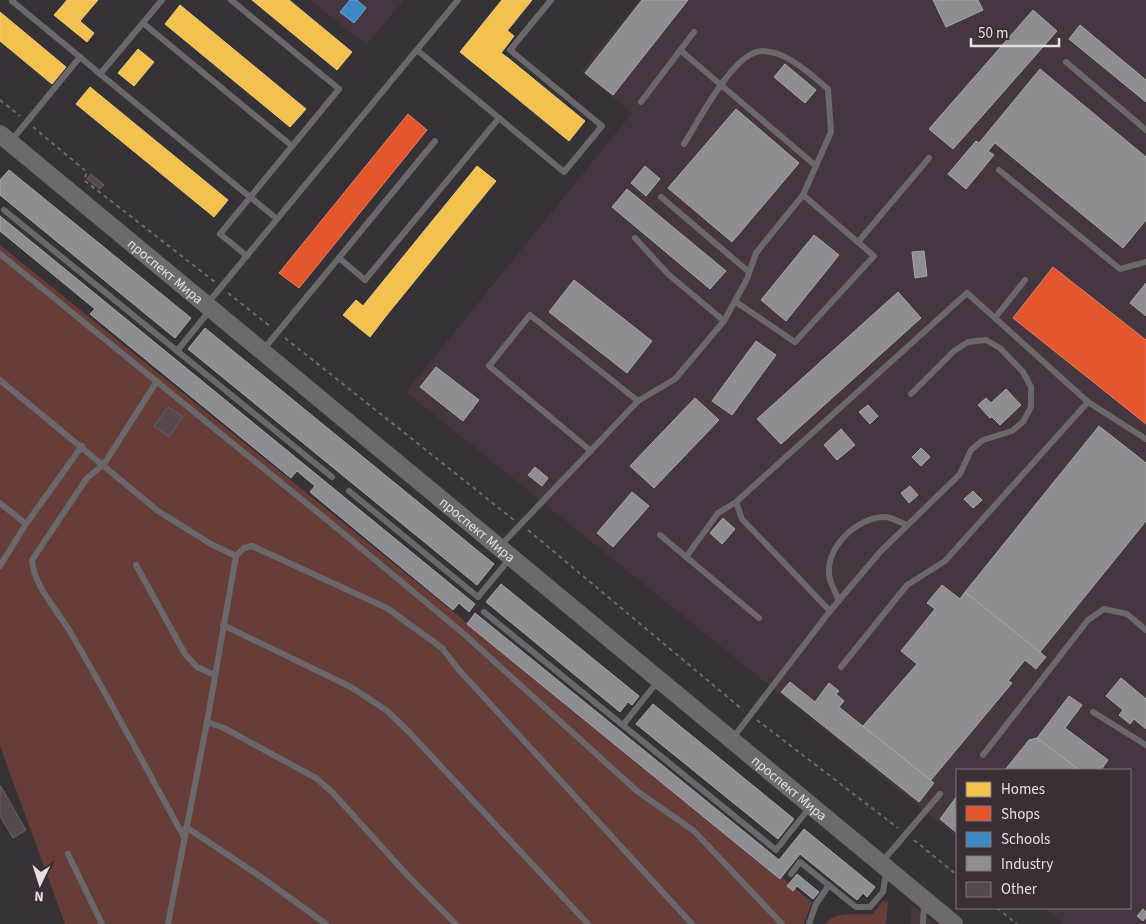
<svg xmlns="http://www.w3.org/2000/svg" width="1146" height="924" font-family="'Source Sans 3',sans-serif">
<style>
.built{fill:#453641}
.green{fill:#673d3a}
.homes{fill:#f2c14e;stroke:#eeca7b}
.shops{fill:#e4572e;stroke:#e48065}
.schools{fill:#3f88c5;stroke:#71a2ce}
.industry{fill:#8d8d92;stroke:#a7a5ab}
.building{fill:#564a4f;stroke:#676164}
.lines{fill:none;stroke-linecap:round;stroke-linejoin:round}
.path{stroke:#6e6b6e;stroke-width:2;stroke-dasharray:4 4;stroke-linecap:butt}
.lane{stroke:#6a686b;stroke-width:6}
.secondary{stroke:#6d696d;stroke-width:18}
.labels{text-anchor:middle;stroke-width:5;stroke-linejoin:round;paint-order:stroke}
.street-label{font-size:14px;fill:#e5dee4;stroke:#3a2f37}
</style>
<rect width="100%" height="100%" fill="#373236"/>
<g class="built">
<path d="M310,0H404L366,45Z"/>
<path d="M639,0H1146V924H1064L1044,908H1130V770H957V837L406,392L632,113L581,72Z"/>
<path d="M909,903L935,924H910L911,911Z"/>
</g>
<g class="green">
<path d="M0,245L812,902L804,924H65L0,746Z"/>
<path d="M883,901L888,902L886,924H825C837,910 856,916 873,914Z"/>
</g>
<g class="homes">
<path d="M67,0H98L80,21L62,6Z"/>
<path d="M252,0H289L352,52L337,70Z"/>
<path d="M502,0H532L507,31L489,16Z"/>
<path d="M180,5L306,109L290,127L165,24Z"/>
<path d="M62,6L94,33L87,42L54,15Z"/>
<path d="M0,12L66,67L52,84L0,41Z"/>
<path d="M489,16L514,36L501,53L508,58L492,78L460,52Z"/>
<path d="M138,49L154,62L134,86L118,73Z"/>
<path d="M508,58L585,121L569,141L492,78Z"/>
<path d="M90,87L228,200L214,217L76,104Z"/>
<path d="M477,166L496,181L386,316L367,301Z"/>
<path d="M356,300L363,306L367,301L386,316L370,337L343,315Z"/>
</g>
<g class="shops">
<path d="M408,114L427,130L299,288L279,273Z"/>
<path d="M1053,267L1146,340V424L1013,318Z"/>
</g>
<path class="schools" d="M350,0H357L366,8L354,23L340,12Z"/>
<g class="industry">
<path d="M642,0H688L613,95L585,73Z"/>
<path d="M933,0H978L983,10L946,27Z"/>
<path d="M1033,10L1057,31L953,149L929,129Z"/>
<path d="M1080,25L1146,80V102L1069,39Z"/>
<path d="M785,64L816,90L805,103L774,77Z"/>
<path d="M1040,69L1146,157V220L1123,248L995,143L988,151L994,155L966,189L948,174L976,141L979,143Z"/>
<path d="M736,109L799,163L732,242L668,188Z"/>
<path d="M645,166L660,179L646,196L631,183Z"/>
<path d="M9,170L191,318L175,338L0,195V180Z"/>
<path d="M627,189L726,271L710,289L612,207Z"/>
<path d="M0,216L475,604L469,612L459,603L453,610L310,492L315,486L297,471L291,478L90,314L95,309L0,231Z"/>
<path d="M814,235L839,255L786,321L761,300Z"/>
<path d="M924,251L927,276L915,278L912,252Z"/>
<path d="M574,280L652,341L627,373L549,312Z"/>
<path d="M1146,283V316L1130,303Z"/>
<path d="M898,292L921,318L781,444L757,419Z"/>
<path d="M205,328L494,564L477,585L188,349Z"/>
<path d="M756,341L776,355L732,415L712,401Z"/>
<path d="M436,367L479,400L463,421L420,387Z"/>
<path d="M1006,389L1021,405L1000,425L992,417L990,418L978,405L986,398L991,403Z"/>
<path d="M695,398L719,420L654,488L630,466Z"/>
<path d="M868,405L878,416L870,424L859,412Z"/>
<path d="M1099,426L1146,463V521L1040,652L965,592Z"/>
<path d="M841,429L855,445L837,460L824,445Z"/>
<path d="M921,448L930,457L921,466L912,457Z"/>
<path d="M535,467L548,478L542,486L528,475Z"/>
<path d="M910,486L918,495L909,503L901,493Z"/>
<path d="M973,491L982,500L973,508L964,499Z"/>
<path d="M632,492L649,506L613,547L597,533Z"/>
<path d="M723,518L735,529L722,544L710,533Z"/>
<path d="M501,584L639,696L632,705L628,702L620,712L486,602Z"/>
<path d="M942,585L960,599L965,592L1046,657L1036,669L1025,660L1008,681L1012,683L931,780L863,726L917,664L901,651L935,609L927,603Z"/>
<path d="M475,613L779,860L804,829L875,887L867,897L863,893L857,900L800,854L780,879L467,624Z"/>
<path d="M1121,678L1146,699V729L1134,719L1130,724L1119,715L1123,710L1106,696Z"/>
<path d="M790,682L815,702L829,683L839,691L836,694L844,701L839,707L934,783L919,802L781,692Z"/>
<path d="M1069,696L1082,705L1065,728L1108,760L1101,770H1079L1037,738Z"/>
<path d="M653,704L794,819L778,839L636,724Z"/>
<path d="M1037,738L1079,770H1005L1029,740Z"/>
<path d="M957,796V833L940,819Z"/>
<path d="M797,874L819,892L813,899L797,886L793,891L787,886Z"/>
<path d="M1143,909L1146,912V917L1143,921L1137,916Z"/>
</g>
<g class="building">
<path d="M91,174L104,185L100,189L87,179Z"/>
<path d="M168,407L183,417L169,437L154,426Z"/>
<path d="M0,785L26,830L13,838L0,816Z"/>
</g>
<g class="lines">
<g class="path">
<path d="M0,100L20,116"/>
<path d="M33,127L87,172L84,180L215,282"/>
<path d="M228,293L271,327"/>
<path d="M285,338L514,520"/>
<path d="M528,530L743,710"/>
<path d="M757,720L898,828"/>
<path d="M914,840L957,875"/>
<path d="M997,908L1017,924"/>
</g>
<g class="lane">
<path d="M231,0L339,89L220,234L247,256"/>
<path d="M143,23L292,146"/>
<path d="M417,50L564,172L602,126L510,50L551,0"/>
<path d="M680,50L816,166"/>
<path d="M80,57L100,74L162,0"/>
<path d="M1066,62L1146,130"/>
<path d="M100,74L277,219"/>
<path d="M641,102L694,32"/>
<path d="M11,141L80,57L12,1L13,0"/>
<path d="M999,170L1120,269L1146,262"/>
<path d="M661,197L749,272"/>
<path d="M4,210L332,477"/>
<path d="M635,238L668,274L724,321"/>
<path d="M858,242L929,158"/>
<path d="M0,254L338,529L464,634L637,791L694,831L782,924"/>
<path d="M339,258L365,280L499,118"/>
<path d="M1025,280L995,318L1088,402L1146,439"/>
<path d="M736,302L795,342L874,256L803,195"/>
<path d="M207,304L458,0"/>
<path d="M263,350L435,141"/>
<path d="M177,351L211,309"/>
<path d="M0,380L158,511L211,544L236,556"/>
<path d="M157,381L104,464L87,478L32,560C34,587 56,608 69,630C109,698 146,768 184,837"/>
<path d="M591,451L489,366L530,315L638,401"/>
<path d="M349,491L478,597L511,557"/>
<path d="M0,503L26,524"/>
<path d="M660,535L759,618"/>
<path d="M500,546L638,401L675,379L724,321L747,279L756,253L803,195L831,132L828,89C810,74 787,51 762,51C734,51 698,122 684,144"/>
<path d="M686,557L718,513L736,502"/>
<path d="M136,565L185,654L197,667L215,675"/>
<path d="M0,566L26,524L82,446"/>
<path d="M839,601C836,593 830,583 829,575C826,547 857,517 885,517C892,517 901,523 907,525"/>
<path d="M830,611L742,519L736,502L967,293L995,318"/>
<path d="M484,612L776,850L810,807"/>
<path d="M223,625L351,687L386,710L408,731L588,924"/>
<path d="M841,667L907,585L945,561L1088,402"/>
<path d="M1093,712L1146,745"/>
<path d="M207,722L224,728L316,778L333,793L409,877L456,924"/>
<path d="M623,725L658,681"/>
<path d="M732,739L830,611L880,552L960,474L971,450L983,440L1012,431L1023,422L1031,407V387L1023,372L1000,348L986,340L968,342L954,351L911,394"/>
<path d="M983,755L1088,620L1104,609L1127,614L1146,630"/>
<path d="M186,827L261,877L326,924"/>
<path d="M68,854L102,924"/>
<path d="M881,863L940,794"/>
<path d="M791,874L800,862L856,907H870L883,892L886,872"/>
<path d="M168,924L207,722L236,556L244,548L252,546L387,608L442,648L459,670L692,924"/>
<path d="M809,924L816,904L829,885"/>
<path d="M923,924L924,903"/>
</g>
<path class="secondary" id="s1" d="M0,134L954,924"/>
</g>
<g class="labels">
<g class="street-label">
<text dy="5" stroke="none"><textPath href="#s1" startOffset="215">проспект Мира</textPath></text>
<text dy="5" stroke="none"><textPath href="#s1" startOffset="620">проспект Мира</textPath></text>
<text dy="5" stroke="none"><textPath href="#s1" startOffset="1025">проспект Мира</textPath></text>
</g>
</g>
<rect x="956" y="769" width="175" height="140" fill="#3a2f37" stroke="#7e757c"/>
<rect x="966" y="782" width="25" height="15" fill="#f2c14e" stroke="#7e757c"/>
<text x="1001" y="794" font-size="15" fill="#e5dee4">Homes</text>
<rect x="966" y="806" width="25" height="15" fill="#e4572e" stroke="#7e757c"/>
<text x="1001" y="819" font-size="15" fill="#e5dee4">Shops</text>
<rect x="966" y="832" width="25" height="15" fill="#3f88c5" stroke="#7e757c"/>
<text x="1001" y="844" font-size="15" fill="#e5dee4">Schools</text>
<rect x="966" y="856" width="25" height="15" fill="#8d8d92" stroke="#7e757c"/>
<text x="1001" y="869" font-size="15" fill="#e5dee4">Industry</text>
<rect x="966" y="882" width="25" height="15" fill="#564a4f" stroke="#7e757c"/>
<text x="1001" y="894" font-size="15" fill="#e5dee4">Other</text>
<g transform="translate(40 884) rotate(184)" stroke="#3a2f37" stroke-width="4" paint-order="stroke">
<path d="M0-4L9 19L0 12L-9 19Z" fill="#e5dee4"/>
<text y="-8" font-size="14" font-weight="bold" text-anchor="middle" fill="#e5dee4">N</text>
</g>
<path d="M971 38v8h88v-8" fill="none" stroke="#e5dee4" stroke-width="2.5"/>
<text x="978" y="38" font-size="15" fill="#e5dee4" stroke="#3a2f37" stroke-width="4" paint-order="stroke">50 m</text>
</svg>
